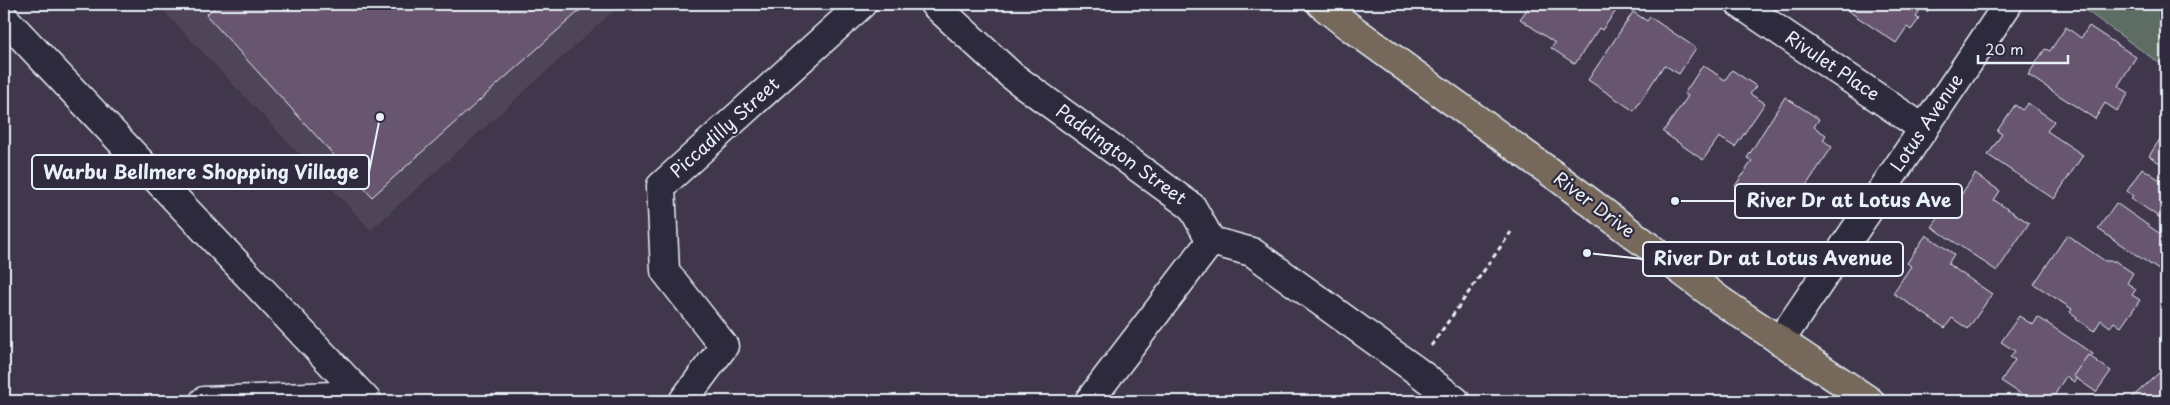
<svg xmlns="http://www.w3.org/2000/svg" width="2170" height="405" font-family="'Playpen Sans',sans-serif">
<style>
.built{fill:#4f4459}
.green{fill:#5d6d64;stroke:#a2afae}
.building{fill:#68566f;stroke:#e8f1f8}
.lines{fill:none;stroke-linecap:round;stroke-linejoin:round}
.minor-casing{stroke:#e8f1f8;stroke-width:31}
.major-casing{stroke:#e8f1f8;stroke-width:31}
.path{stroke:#e8f1f8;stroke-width:3;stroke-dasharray:5 4;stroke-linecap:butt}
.minor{stroke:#2f2a3d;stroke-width:28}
.major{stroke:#76695c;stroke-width:28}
.labels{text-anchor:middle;stroke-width:4.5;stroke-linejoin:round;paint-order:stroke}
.street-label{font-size:18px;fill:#e8f1f8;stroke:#2f2a3d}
.leader{fill:none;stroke:#e8f1f8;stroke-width:2}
.callout-dot{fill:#e8f1f8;stroke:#2f2a3d;stroke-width:2}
.callout{fill:#2f2a3d;stroke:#e8f1f8;stroke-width:2}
.callout-label{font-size:19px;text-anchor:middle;font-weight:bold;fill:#e8f1f8}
</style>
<rect width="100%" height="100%" fill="#40374c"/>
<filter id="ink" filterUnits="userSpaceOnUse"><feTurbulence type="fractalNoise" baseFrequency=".02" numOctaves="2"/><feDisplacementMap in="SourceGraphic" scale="10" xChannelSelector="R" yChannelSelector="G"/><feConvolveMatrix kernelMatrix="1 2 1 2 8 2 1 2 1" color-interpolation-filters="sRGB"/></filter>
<g filter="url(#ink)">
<path class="built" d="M157,4H621L371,230Z"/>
<path class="green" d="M2077,4H2166V68Z"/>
<g class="building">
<path d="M218,4H587L372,197L206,15Z"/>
<path d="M1531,4H1621L1602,30L1599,28L1575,64L1551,48L1555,43L1520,19Z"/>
<path d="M1838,4H1933L1927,12L1921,8L1916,17L1919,19L1911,30L1907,27L1896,43Z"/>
<path d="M1633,12L1647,21L1650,17L1696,48L1679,74L1664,65L1634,111L1588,80Z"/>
<path d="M2089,26L2136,57L2118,86L2129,93L2117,111L2105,103L2095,119L2028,75L2045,49L2050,51L2066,27L2081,38Z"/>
<path d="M1703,65L1725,80L1732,70L1756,86L1750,94L1765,103L1735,147L1719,137L1703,160L1663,132L1688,96L1684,94Z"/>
<path d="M1785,97L1819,119L1814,127L1826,135L1823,140L1832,147L1793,205L1790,203L1783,215L1735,186L1752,161L1747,158Z"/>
<path d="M2028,103L2054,121L2047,131L2083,155L2054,199L1988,155L2002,134L1997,131L2015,105L2022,110Z"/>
<path d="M2166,130V167L2149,156Z"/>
<path d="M2142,168L2166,184V222L2131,198L2133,196L2127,191Z"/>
<path d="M1975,174L2000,191L1994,200L2029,223L1997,271L1932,227L1956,192L1961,195Z"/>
<path d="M2116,203L2166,238V275L2098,229Z"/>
<path d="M1926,235L1954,254L1948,264L1992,294L1968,329L1952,318L1945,328L1893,293L1911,266L1907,263Z"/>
<path d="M2067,235L2105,261H2115L2133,273L2127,283L2136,289L2132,295L2140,300L2121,327L2114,322L2110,327L2101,320L2094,331L2076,319L2077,317L2070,312L2072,309L2034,284Z"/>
<path d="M2019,316L2033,325L2038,317L2093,354L2074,382L2066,376L2051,401H2032L2001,381L2015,360L2010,357L2015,351L2001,342Z"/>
<path d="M2088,355L2111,371L2096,392L2073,376Z"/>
<path d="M2161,371L2166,376V401H2128Z"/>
</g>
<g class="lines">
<g class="minor-casing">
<g id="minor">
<path d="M934,4L1011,75L1192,207L1211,241L1252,252L1417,371L1456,401"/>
<path d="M1740,4L1924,129"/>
<path d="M4,18L367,401"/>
<path d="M1780,341L2008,4"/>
<path d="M204,401L360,395"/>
<path d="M683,401L724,346L665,271L661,186L862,4"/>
<path d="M1089,401L1211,241"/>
</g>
</g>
<g class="major-casing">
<path id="major" d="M1321,4L1347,25L1565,183L1721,301L1870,401"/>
</g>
<path class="path" d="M1431,346L1511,232"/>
<use href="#minor" class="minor"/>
<use href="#major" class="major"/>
</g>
</g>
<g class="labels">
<g class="street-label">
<text transform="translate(1832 66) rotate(34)" y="6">Rivulet Place</text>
<text transform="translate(1927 123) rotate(-56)" y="6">Lotus Avenue</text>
<text transform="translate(725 128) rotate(-42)" y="6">Piccadilly Street</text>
<text transform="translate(1121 155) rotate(36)" y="6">Paddington Street</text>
<text transform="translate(1594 205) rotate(37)" y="6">River Drive</text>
</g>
</g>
<path class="leader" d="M380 117L369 172M1675 201L1735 201M1587 253L1643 259"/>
<g class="callout-dot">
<circle cx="380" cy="117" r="5"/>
<circle cx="1675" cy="201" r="5"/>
<circle cx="1587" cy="253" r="5"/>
</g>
<g class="callout">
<rect x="32" y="155" width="337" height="34" rx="5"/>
<rect x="1735" y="184" width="227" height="34" rx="5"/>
<rect x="1643" y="242" width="260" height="34" rx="5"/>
</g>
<g class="callout-label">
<text x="201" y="179">Warbu Bellmere Shopping Village</text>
<text x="1849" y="207">River Dr at Lotus Ave</text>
<text x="1773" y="265">River Dr at Lotus Avenue</text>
</g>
<rect width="2170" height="405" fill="none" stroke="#2f2a3d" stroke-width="20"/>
<rect x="10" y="10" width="2150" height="385" fill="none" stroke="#e8f1f8" stroke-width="2" filter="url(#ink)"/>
<path d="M1978 55v8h90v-8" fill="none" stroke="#e8f1f8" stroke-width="2.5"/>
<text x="1985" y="55" font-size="15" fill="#e8f1f8" stroke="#2f2a3d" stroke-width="4" paint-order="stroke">20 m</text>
</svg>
